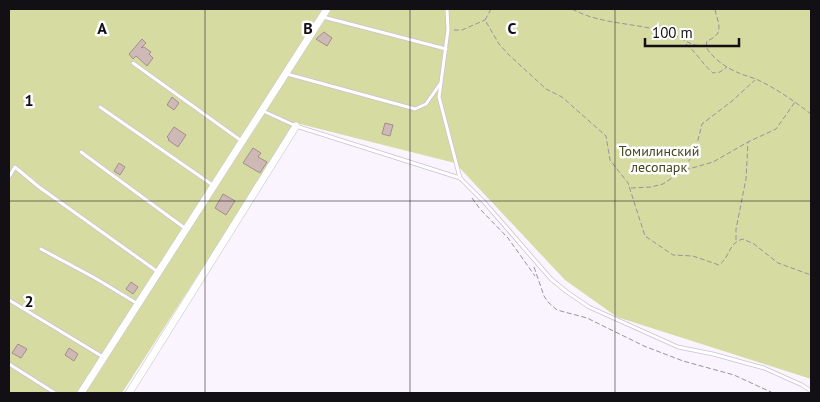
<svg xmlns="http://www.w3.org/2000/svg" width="820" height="402" font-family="'PT Sans',sans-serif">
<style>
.green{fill:#d6dba2}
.building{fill:#cfb9b7;stroke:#a38e8c}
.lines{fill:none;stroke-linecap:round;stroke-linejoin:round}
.lane-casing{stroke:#cbc1d2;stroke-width:4.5}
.street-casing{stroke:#cbc1d2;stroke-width:8}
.path{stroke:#98939c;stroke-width:1;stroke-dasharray:5 2.5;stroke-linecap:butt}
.lane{stroke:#fff;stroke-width:3}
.street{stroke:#fff;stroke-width:7}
.grid{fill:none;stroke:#120f15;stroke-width:1;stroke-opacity:0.55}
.labels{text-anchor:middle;stroke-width:5;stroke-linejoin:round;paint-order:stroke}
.park-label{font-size:14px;fill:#464820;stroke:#fff}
.grid-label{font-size:16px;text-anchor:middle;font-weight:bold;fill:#120f15;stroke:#fff;stroke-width:5;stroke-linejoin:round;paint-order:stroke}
</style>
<rect width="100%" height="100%" fill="#faf4ff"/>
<path class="green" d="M9,9H811V379L617,317L565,280L455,163L296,123L122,393H9Z"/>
<g class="building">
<path d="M324,32L332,38L327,46L316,39Z"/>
<path d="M142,39L146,43L141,48L144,47L151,52L149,54L153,58L147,66L136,56L133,59L129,54Z"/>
<path d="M172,97L179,103L174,110L167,105Z"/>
<path d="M385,123L393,125L390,136L382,134Z"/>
<path d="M174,127L186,135L178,147L168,140L169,139L167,137Z"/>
<path d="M253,148L261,153L258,157L267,162L260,173L243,163Z"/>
<path d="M119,163L125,167L120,175L114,171Z"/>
<path d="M223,194L235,201L226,215L215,208Z"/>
<path d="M131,282L138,287L133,294L126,289Z"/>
<path d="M18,344L27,349L21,358L12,353Z"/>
<path d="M69,348L78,354L74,361L65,355Z"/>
</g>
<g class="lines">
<g class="lane-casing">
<g id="lane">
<path d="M447,9L448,30L439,97L460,178"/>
<path d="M323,17L446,49"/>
<path d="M133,63L243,142"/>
<path d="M287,74L415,109L426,104L440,84"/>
<path d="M100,107L214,186"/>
<path d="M263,111L296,126L460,178L485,203L551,279L567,292L589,307L678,347L713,354L764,368L802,385L811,391"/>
<path d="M81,152L186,229"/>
<path d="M9,177L15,167L39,187L158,272"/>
<path d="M41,249L95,278L138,304"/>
<path d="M9,300L103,357"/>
<path d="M9,364L55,393"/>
</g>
</g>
<g class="street-casing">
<g id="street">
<path d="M81,393L327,9"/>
<path d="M129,393L296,126"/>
</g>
</g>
<g class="path">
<path d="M491,9L485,20L499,44L508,54L546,89L562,97L606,136L610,160L628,183L645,236L673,255L693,256L719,265C731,256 728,243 743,239L754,244L778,263L811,275"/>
<path d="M572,9C603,26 641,22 674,35C688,41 689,46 706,46C710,57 728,69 739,73C745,76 752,77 758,80C777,89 794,101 811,114"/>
<path d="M454,30H462L485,20"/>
<path d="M686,44C697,53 703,65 713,73L720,72L727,67"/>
<path d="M706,46L707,41C709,40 712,39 714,37C724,31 716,17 715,9"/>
<path d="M685,170L713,162L748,142L776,129L795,102"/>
<path d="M631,188L651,187L663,184L684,170L696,148L702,124L732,101L755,80"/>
<path d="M472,198L480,209L508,238L535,276"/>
<path d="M736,240V229L746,179L748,142"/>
<path d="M534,267L544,296L548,302L557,310L587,318L644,346L683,361L734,375L773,393"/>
</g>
<use href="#lane" class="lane"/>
<use href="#street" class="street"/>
</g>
<path class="grid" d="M205,9V393M410,9V393M615,9V393M9,201H811"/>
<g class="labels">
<g class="park-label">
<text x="659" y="156">Томилинский<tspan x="659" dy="16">лесопарк</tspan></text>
</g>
</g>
<g class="grid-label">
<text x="102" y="34">A</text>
<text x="308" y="34">B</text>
<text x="512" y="34">C</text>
<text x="29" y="106">1</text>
<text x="29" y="307">2</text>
</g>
<rect width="820" height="402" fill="none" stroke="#120f15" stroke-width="20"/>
<path d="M645 38v8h94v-8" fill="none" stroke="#120f15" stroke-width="2.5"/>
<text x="652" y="38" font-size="15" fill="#120f15" stroke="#ffffff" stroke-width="4" paint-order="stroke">100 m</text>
</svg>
